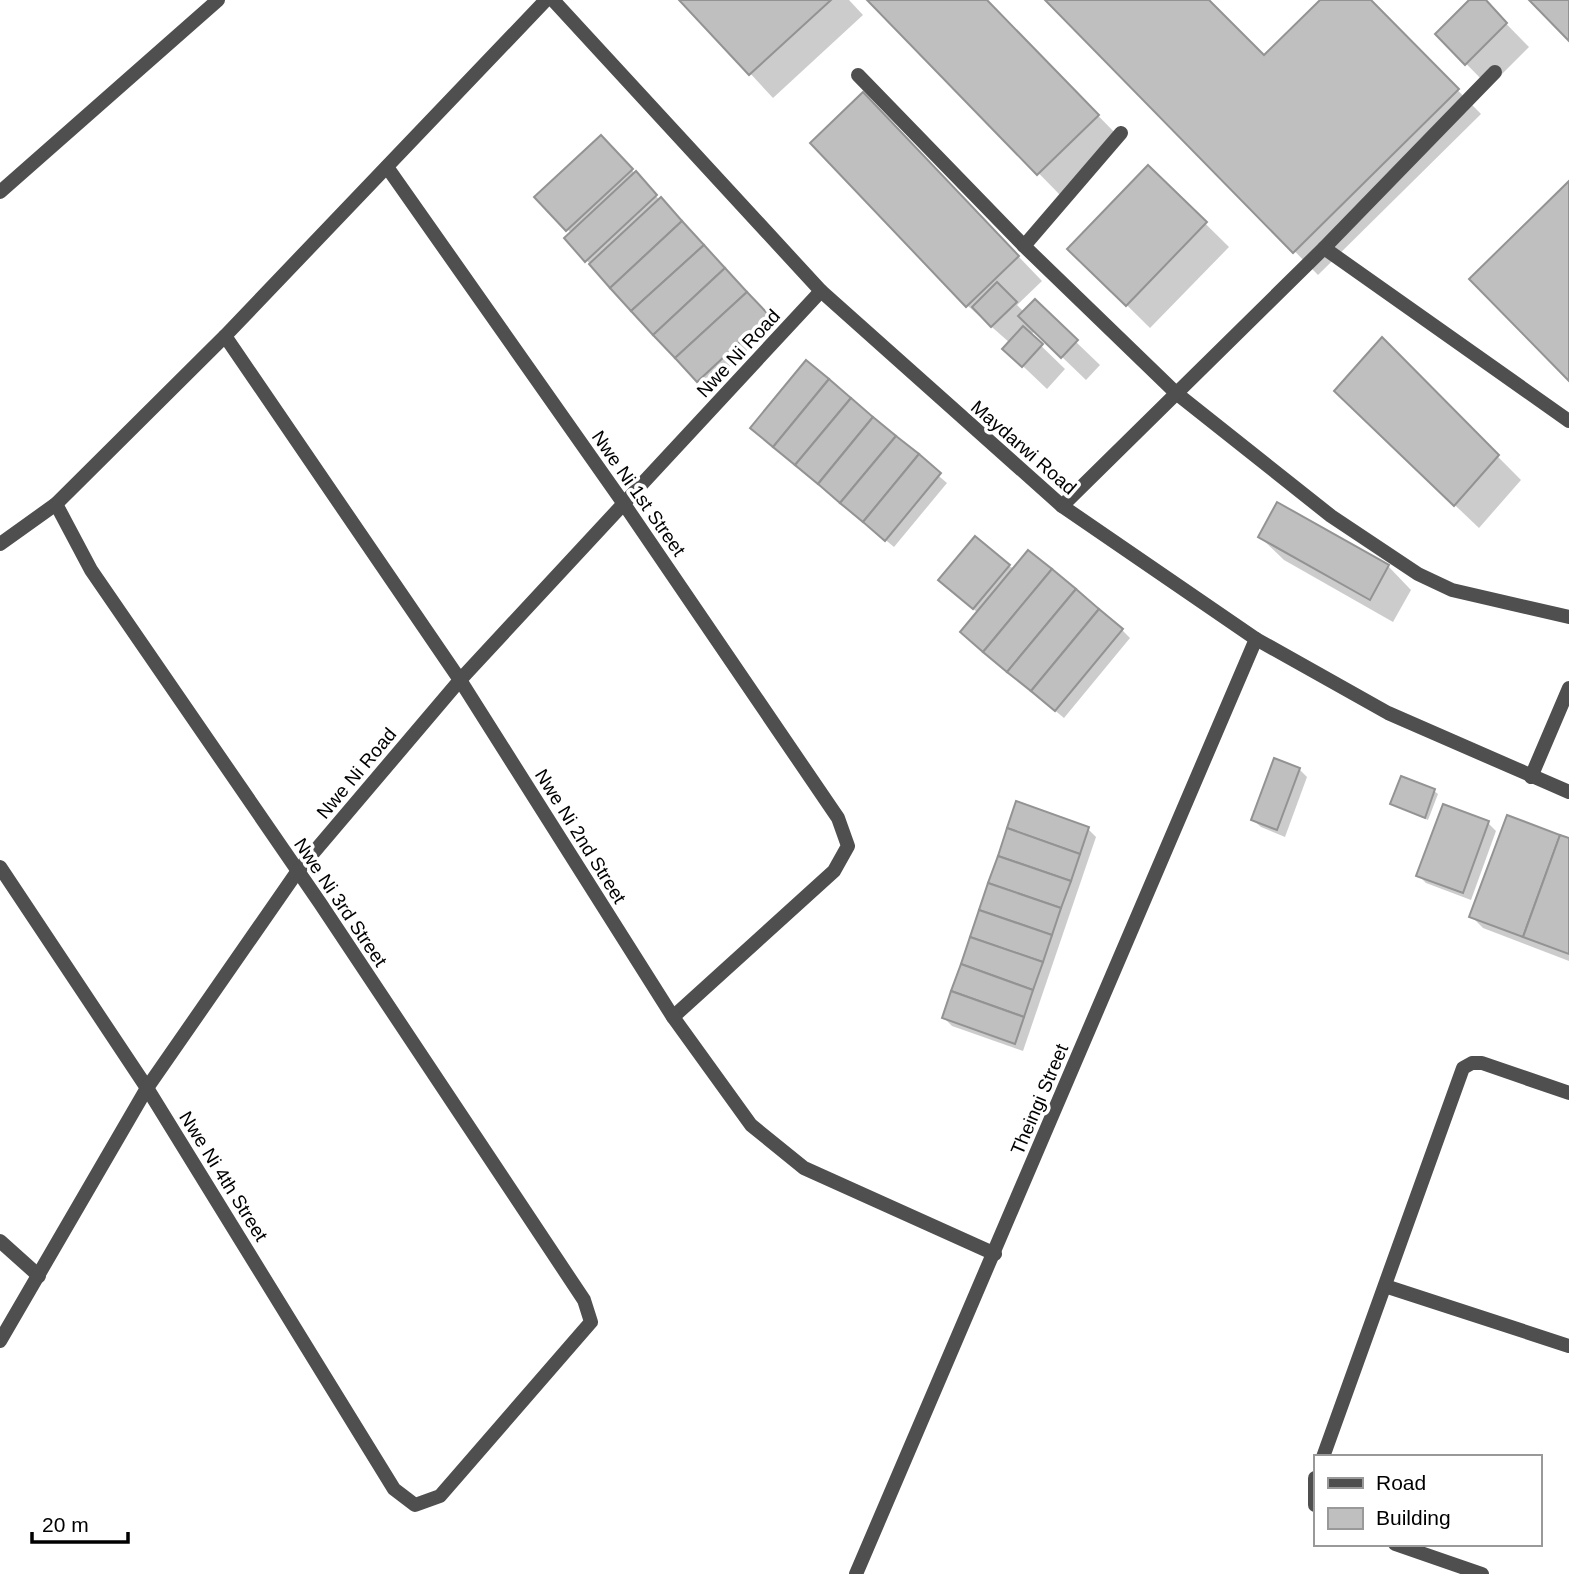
<svg xmlns="http://www.w3.org/2000/svg" width="1569" height="1574" font-family="Helvetica,sans-serif">
<style>
.shadow{fill:#0003}
.building{fill:#bfbfbf;stroke:#939393;stroke-width:2}
.lines{fill:none;stroke-linecap:round;stroke-linejoin:round}
.service{stroke:#4f4f4f;stroke-width:14}
.minor{stroke:#4f4f4f;stroke-width:14}
.tertiary{stroke:#4f4f4f;stroke-width:14}
.labels{text-anchor:middle;stroke-width:7;stroke-linejoin:round;paint-order:stroke}
.street-label{font-size:19px;fill:#000;stroke:#fff}
</style>
<rect width="100%" height="100%" fill="#fff"/>
<g class="shadow">
<path d="M682,0H849L863,15L773,98Z"/>
<path d="M869,0H985L1121,139L1062,197Z"/>
<path d="M1048,0H1207L1264,58L1323,0H1369L1481,114L1318,275Z"/>
<path d="M1471,0H1483L1529,47L1489,87L1437,34Z"/>
<path d="M886,118L1042,281L1017,305L1024,312L1076,342L1100,365L1086,380L1035,331L1030,335L1065,369L1047,389L1005,349L1010,343L968,306L812,143Z"/>
<path d="M601,137L775,324L706,389L566,238L571,233L537,197Z"/>
<path d="M1148,167L1229,247L1150,328L1070,249Z"/>
<path d="M1382,340L1521,480L1479,528L1359,414Z"/>
<path d="M806,363L947,483L894,547L760,435Z"/>
<path d="M1260,537L1388,566L1411,590L1393,622L1284,560Z"/>
<path d="M1009,566L1122,630L1130,638L1064,718L970,640L978,613L948,588Z"/>
<path d="M1299,769L1307,777L1285,837L1261,827L1253,820Z"/>
<path d="M1434,791L1438,794L1428,820L1392,804Z"/>
<path d="M1488,823L1496,831L1471,900L1426,883L1418,875Z"/>
<path d="M1088,829L1096,837L1023,1051L952,1026L944,1018Z"/>
<path d="M1569,840V961L1483,928L1471,916Z"/>
</g>
<g class="building">
<path d="M679,0H831L749,75Z"/>
<path d="M867,0H987L1099,115L1037,175Z"/>
<path d="M1045,0H1209L1264,55L1320,0H1371L1459,89L1293,253Z"/>
<path d="M1469,0H1486L1507,23L1465,65L1435,34Z"/>
<path d="M1529,0H1569V41Z"/>
<path d="M863,92L1019,256L966,307L810,143Z"/>
<path d="M601,135L633,169L566,231L534,197Z"/>
<path d="M1148,165L1207,222L1126,306L1067,249Z"/>
<path d="M636,171L657,195L585,262L564,238Z"/>
<path d="M1569,181V381L1469,279Z"/>
<path d="M661,197L682,221L610,288L589,264Z"/>
<path d="M682,221L704,245L631,311L610,288Z"/>
<path d="M704,245L725,268L653,335L631,311Z"/>
<path d="M725,268L747,292L675,358L653,335Z"/>
<path d="M997,282L1017,302L991,327L972,307Z"/>
<path d="M747,292L769,315L697,382L675,358Z"/>
<path d="M1035,299L1078,340L1061,358L1018,316Z"/>
<path d="M1023,326L1043,344L1022,367L1002,349Z"/>
<path d="M1382,337L1499,455L1454,506L1334,391Z"/>
<path d="M806,360L829,379L773,447L750,428Z"/>
<path d="M829,379L851,398L795,465L773,447Z"/>
<path d="M851,398L873,417L818,484L795,465Z"/>
<path d="M873,417L896,436L840,503L818,484Z"/>
<path d="M896,436L919,454L863,522L840,503Z"/>
<path d="M919,454L941,473L885,541L863,522Z"/>
<path d="M1277,502L1389,565L1370,600L1258,537Z"/>
<path d="M975,536L1010,565L973,609L938,580Z"/>
<path d="M1028,550L1052,569L983,652L960,632Z"/>
<path d="M1052,569L1076,589L1007,672L983,652Z"/>
<path d="M1076,589L1099,609L1031,691L1007,672Z"/>
<path d="M1099,609L1123,629L1055,711L1031,691Z"/>
<path d="M1274,758L1300,768L1277,830L1251,820Z"/>
<path d="M1401,776L1435,789L1425,818L1390,804Z"/>
<path d="M1016,801L1089,827L1080,854L1007,828Z"/>
<path d="M1443,804L1489,821L1463,893L1416,876Z"/>
<path d="M1507,815L1560,835L1523,937L1469,917Z"/>
<path d="M1007,828L1080,854L1071,881L998,856Z"/>
<path d="M1560,835L1569,838V954L1523,937Z"/>
<path d="M998,856L1071,881L1061,908L988,883Z"/>
<path d="M988,883L1061,908L1052,935L979,910Z"/>
<path d="M979,910L1052,935L1043,962L970,937Z"/>
<path d="M970,937L1043,962L1033,990L961,964Z"/>
<path d="M961,964L1033,990L1024,1017L951,991Z"/>
<path d="M951,991L1024,1017L1015,1044L942,1018Z"/>
</g>
<g class="lines">
<g class="service">
<path d="M858,75L1024,246L1176,393L1331,516L1418,574L1452,590L1569,617"/>
<path d="M1024,246L1121,133"/>
<path d="M1324,248L1569,421"/>
<path d="M1062,506L1324,248L1495,72"/>
<path d="M1531,777L1569,688"/>
</g>
<g class="minor">
<path d="M387,167L624,504L838,818L848,846L834,871L673,1017"/>
<path d="M0,192L218,0"/>
<path d="M225,336L460,680L673,1017L751,1125L804,1168L995,1254"/>
<path d="M0,544L56,504L225,336L546,0"/>
<path d="M0,867L147,1088L394,1489L415,1505L440,1496L591,1322L584,1300L320,903L91,570L56,504"/>
<path d="M0,1241L39,1276"/>
<path d="M1385,1286L1569,1346"/>
<path d="M0,1341L147,1088L297,872L460,680L821,291"/>
<path d="M1323,1457L1463,1068L1472,1063H1482L1569,1093"/>
<path d="M1315,1478V1505"/>
<path d="M1395,1544L1482,1574"/>
<path d="M856,1574L1256,639"/>
</g>
<path class="tertiary" d="M553,0L821,291L1062,506L1256,639L1388,713L1569,792"/>
</g>
<g class="labels">
<g class="street-label">
<text transform="translate(738 353) rotate(-47)" y="7">Nwe Ni Road</text>
<text transform="translate(1024 447) rotate(41)" y="7">Maydarwi Road</text>
<text transform="translate(639 493) rotate(55)" y="7">Nwe Ni 1st Street</text>
<text transform="translate(356 773) rotate(-50)" y="7">Nwe Ni Road</text>
<text transform="translate(581 836) rotate(58)" y="7">Nwe Ni 2nd Street</text>
<text transform="translate(341 902) rotate(56)" y="7">Nwe Ni 3rd Street</text>
<text transform="translate(1039 1099) rotate(-67)" y="7">Theingi Street</text>
<text transform="translate(224 1176) rotate(58)" y="7">Nwe Ni 4th Street</text>
</g>
</g>
<rect x="1314" y="1455" width="228" height="91" fill="#ffffff" stroke="#999999" stroke-width="2"/>
<rect x="1328" y="1478" width="35" height="10" fill="#4f4f4f" stroke="#999999" stroke-width="2"/>
<text x="1376" y="1490" font-size="21" fill="#000000">Road</text>
<rect x="1328" y="1508" width="35" height="21" fill="#bfbfbf" stroke="#999999" stroke-width="2"/>
<text x="1376" y="1525" font-size="21" fill="#000000">Building</text>
<path d="M32 1532v10h96v-10" fill="none" stroke="#000000" stroke-width="3.5"/>
<text x="42" y="1532" font-size="21" fill="#000000" stroke="#ffffff" stroke-width="5" paint-order="stroke">20 m</text>
</svg>
